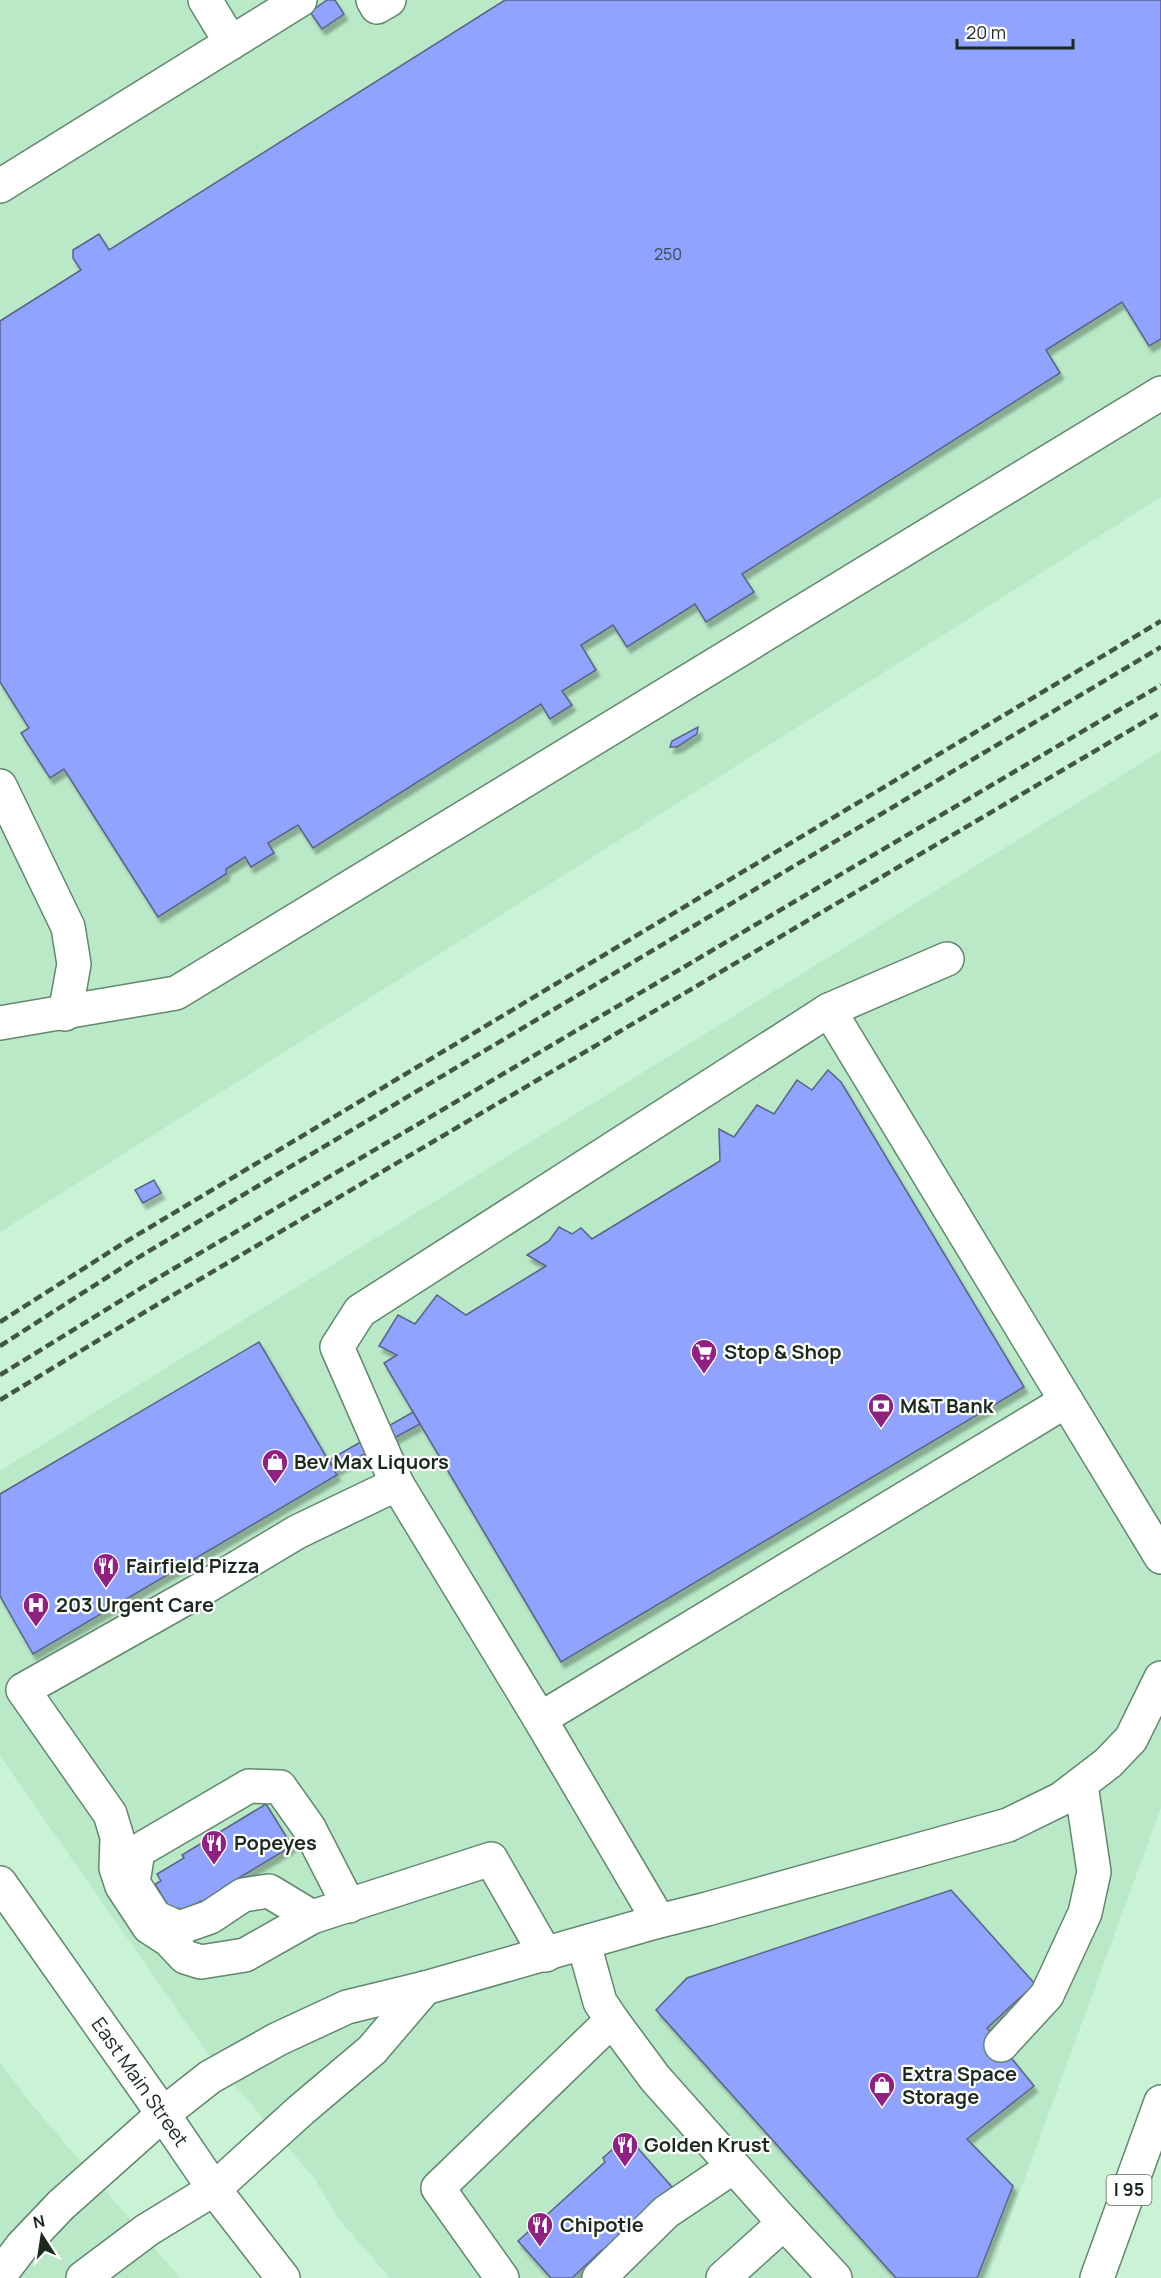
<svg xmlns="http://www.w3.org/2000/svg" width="1161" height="2278" font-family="Manrope,sans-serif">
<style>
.built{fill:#b9e9c6}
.building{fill:#8fa3ff;stroke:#5a6387;stroke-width:1.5;filter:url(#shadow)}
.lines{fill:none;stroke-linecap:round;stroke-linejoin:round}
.minor-casing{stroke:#62876d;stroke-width:36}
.major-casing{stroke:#62876d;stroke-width:36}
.highway-casing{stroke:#62876d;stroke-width:36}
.minor{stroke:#fff;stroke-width:33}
.major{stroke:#fff;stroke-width:33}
.highway{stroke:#fff;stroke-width:33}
.rail{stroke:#425647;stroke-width:4.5;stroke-dasharray:9 4.5;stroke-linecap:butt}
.labels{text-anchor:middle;stroke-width:4.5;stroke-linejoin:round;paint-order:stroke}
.number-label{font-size:16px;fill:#384857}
.shield{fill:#fff;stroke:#5f6a62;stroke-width:1.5}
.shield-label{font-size:18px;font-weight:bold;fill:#1b2a1f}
.poi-label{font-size:20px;font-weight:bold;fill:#1b2a1f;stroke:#fff;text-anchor:start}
.street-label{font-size:20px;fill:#1b2a1f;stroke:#fff}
</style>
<defs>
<filter id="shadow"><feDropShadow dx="3.5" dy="6" stdDeviation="1.5" flood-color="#0004"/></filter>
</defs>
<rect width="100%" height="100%" fill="#caf3d6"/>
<g class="built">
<path d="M0,0H1161V497L0,1232Z"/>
<path d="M1161,751V1808L988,2278H390L338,2218L314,2178L206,2051L0,1756V1471Z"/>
<path d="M0,2062L28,2100L180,2278H0Z"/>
</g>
<g class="building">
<path d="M327,0H335L344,14L322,29L310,12Z"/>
<path d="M505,0H1161V339L1149,346L1122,302L1046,350L1060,373L742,574L754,592L706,622L695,604L627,647L613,625L581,645L596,670L562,691L572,705L550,719L541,704L313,848L298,825L268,843L274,853L251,867L245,857L226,869V874L158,917L64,769L50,778L21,733L29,728L0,682V321L81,270L73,258V250L99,234L109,250Z"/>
<path d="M698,727L697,734L677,747H670L672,741Z"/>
<path d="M828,1070L841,1082L1024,1387L561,1662L384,1363L397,1355L379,1346L398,1315L415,1324L437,1295L466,1315L546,1266L527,1255L549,1241L559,1227L572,1234L581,1228L592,1239L720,1161L719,1129L734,1137L757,1105L774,1114L797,1080L812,1090Z"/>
<path d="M154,1180L161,1193L143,1203L135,1190Z"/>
<path d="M259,1342L337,1475L33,1654L0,1596V1494Z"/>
<path d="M413,1412L420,1424L335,1470L329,1460Z"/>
<path d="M266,1804L292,1846L237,1879L241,1885L205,1907L201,1901L182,1913L178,1908L172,1912L155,1884L161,1881L157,1874L184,1858L182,1855Z"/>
<path d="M951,1890L1035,1984L987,2028L1034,2086L967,2139L1013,2186L977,2278H896L656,2010L687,1978Z"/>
<path d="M627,2136L672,2187L619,2234L627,2243L612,2256L602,2250L572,2278H551L518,2241L605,2162L603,2158Z"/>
</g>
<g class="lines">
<g class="minor-casing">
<g id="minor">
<path d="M205,0L231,43"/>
<path d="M373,0L377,7L389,0"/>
<path d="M0,186L300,0"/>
<path d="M0,786L68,927L74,964L65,1014"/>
<path d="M829,1010L947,959"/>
<path d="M0,1023L176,993L1161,393"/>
<path d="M397,1484L297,1532L202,1589L23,1690L110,1814L117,1837L116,1868L122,1886L149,1927L169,1940L185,1957L201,1962L245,1955L312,1917L491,1859L546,1955"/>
<path d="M540,1719L1066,1401"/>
<path d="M312,1917L269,1891L243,1895L210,1917L179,1928L155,1917L133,1883L138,1851L249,1786L280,1787L309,1828L349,1906"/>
<path d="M659,1921L540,1719L397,1484L337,1347L360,1311L829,1010L1161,1557"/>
<path d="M584,1944L600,2002L612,2020L655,2078L784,2223L723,2278"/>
<path d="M1001,2045L1047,1995L1085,1913L1094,1872L1081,1785"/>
<path d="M784,2223L835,2278"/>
<path d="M0,2275L22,2246L61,2205L163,2114L210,2077L278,2039L347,2007L425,1988L659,1921L707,1909L1008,1825L1061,1799L1108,1763L1131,1739L1161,1678"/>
<path d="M83,2278L147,2230L214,2189L301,2110L372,2050L425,1988"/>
<path d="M502,2278L438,2188L612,2020"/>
<path d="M599,2278L666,2212L733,2167"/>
</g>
</g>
<g class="major-casing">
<path id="major" d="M0,1883L163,2114L214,2189L283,2278"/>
</g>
<g class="highway-casing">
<path id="highway" d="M1097,2278L1161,2102"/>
</g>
<use href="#minor" class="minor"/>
<use href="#major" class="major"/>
<use href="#highway" class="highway"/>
<g class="rail">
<path d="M0,1322L122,1244L1161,621"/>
<path d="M0,1346L134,1260L1161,647"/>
<path d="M0,1375L151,1282L1161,685"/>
<path d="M0,1400L163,1301L1161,712"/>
</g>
</g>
<defs>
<g id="supermarket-pin" transform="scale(1.35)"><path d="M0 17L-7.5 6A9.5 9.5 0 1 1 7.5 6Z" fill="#902182" stroke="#fff"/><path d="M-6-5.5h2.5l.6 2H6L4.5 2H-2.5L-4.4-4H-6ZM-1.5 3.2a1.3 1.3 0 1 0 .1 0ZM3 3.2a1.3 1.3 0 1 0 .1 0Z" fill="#fff"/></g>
<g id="bank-pin" transform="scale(1.35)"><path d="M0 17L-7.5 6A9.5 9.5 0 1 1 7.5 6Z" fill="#902182" stroke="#fff"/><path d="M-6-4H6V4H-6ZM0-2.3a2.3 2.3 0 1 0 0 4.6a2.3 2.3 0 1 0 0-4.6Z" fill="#fff"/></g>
<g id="shop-pin" transform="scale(1.35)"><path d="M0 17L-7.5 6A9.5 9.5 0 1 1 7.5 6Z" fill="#902182" stroke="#fff"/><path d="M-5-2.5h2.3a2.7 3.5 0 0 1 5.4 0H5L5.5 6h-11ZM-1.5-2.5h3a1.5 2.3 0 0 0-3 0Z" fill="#fff"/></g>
<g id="restaurant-pin" transform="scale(1.35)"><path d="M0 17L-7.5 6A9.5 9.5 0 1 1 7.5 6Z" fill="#902182" stroke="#fff"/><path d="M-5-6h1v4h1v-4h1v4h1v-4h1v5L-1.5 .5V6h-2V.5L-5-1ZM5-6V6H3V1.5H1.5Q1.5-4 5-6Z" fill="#fff"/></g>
<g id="hospital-pin" transform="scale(1.35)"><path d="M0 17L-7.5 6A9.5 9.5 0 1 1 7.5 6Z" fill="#902182" stroke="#fff"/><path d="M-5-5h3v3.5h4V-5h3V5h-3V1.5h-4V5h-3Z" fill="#fff"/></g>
</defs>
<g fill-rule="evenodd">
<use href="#supermarket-pin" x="704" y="1352"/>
<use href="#bank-pin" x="881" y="1406"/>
<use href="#shop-pin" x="275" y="1462"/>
<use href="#restaurant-pin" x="106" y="1566"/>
<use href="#hospital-pin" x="36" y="1605"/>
<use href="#restaurant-pin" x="214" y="1843"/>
<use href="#shop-pin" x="882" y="2085"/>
<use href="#restaurant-pin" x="625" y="2145"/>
<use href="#restaurant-pin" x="540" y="2225"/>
</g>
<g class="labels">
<g class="number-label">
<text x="668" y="260">250</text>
</g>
<rect class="shield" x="1106.5" y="2175" width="45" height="30" rx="4.5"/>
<g class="shield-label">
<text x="1129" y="2196">I 95</text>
</g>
<g class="poi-label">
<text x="724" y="1359">Stop &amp; Shop</text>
<text x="900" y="1413">M&amp;T Bank</text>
<text x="294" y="1469">Bev Max Liquors</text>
<text x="126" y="1573">Fairfield Pizza</text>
<text x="56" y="1612">203 Urgent Care</text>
<text x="234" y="1850">Popeyes</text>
<text x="902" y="2081">Extra Space<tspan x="902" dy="23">Storage</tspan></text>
<text x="644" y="2152">Golden Krust</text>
<text x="560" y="2232">Chipotle</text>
</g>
<g class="street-label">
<text transform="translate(140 2082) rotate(55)" y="7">East Main Street</text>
</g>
</g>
<g transform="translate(42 2236) rotate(348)" stroke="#ffffff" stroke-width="4.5" paint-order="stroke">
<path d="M0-4.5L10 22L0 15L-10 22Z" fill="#1b2a1f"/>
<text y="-9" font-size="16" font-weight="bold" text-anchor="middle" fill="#1b2a1f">N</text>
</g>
<path d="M957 39v9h116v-9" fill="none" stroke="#1b2a1f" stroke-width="3"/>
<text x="966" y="39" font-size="18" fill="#1b2a1f" stroke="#ffffff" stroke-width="4.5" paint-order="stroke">20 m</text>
</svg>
